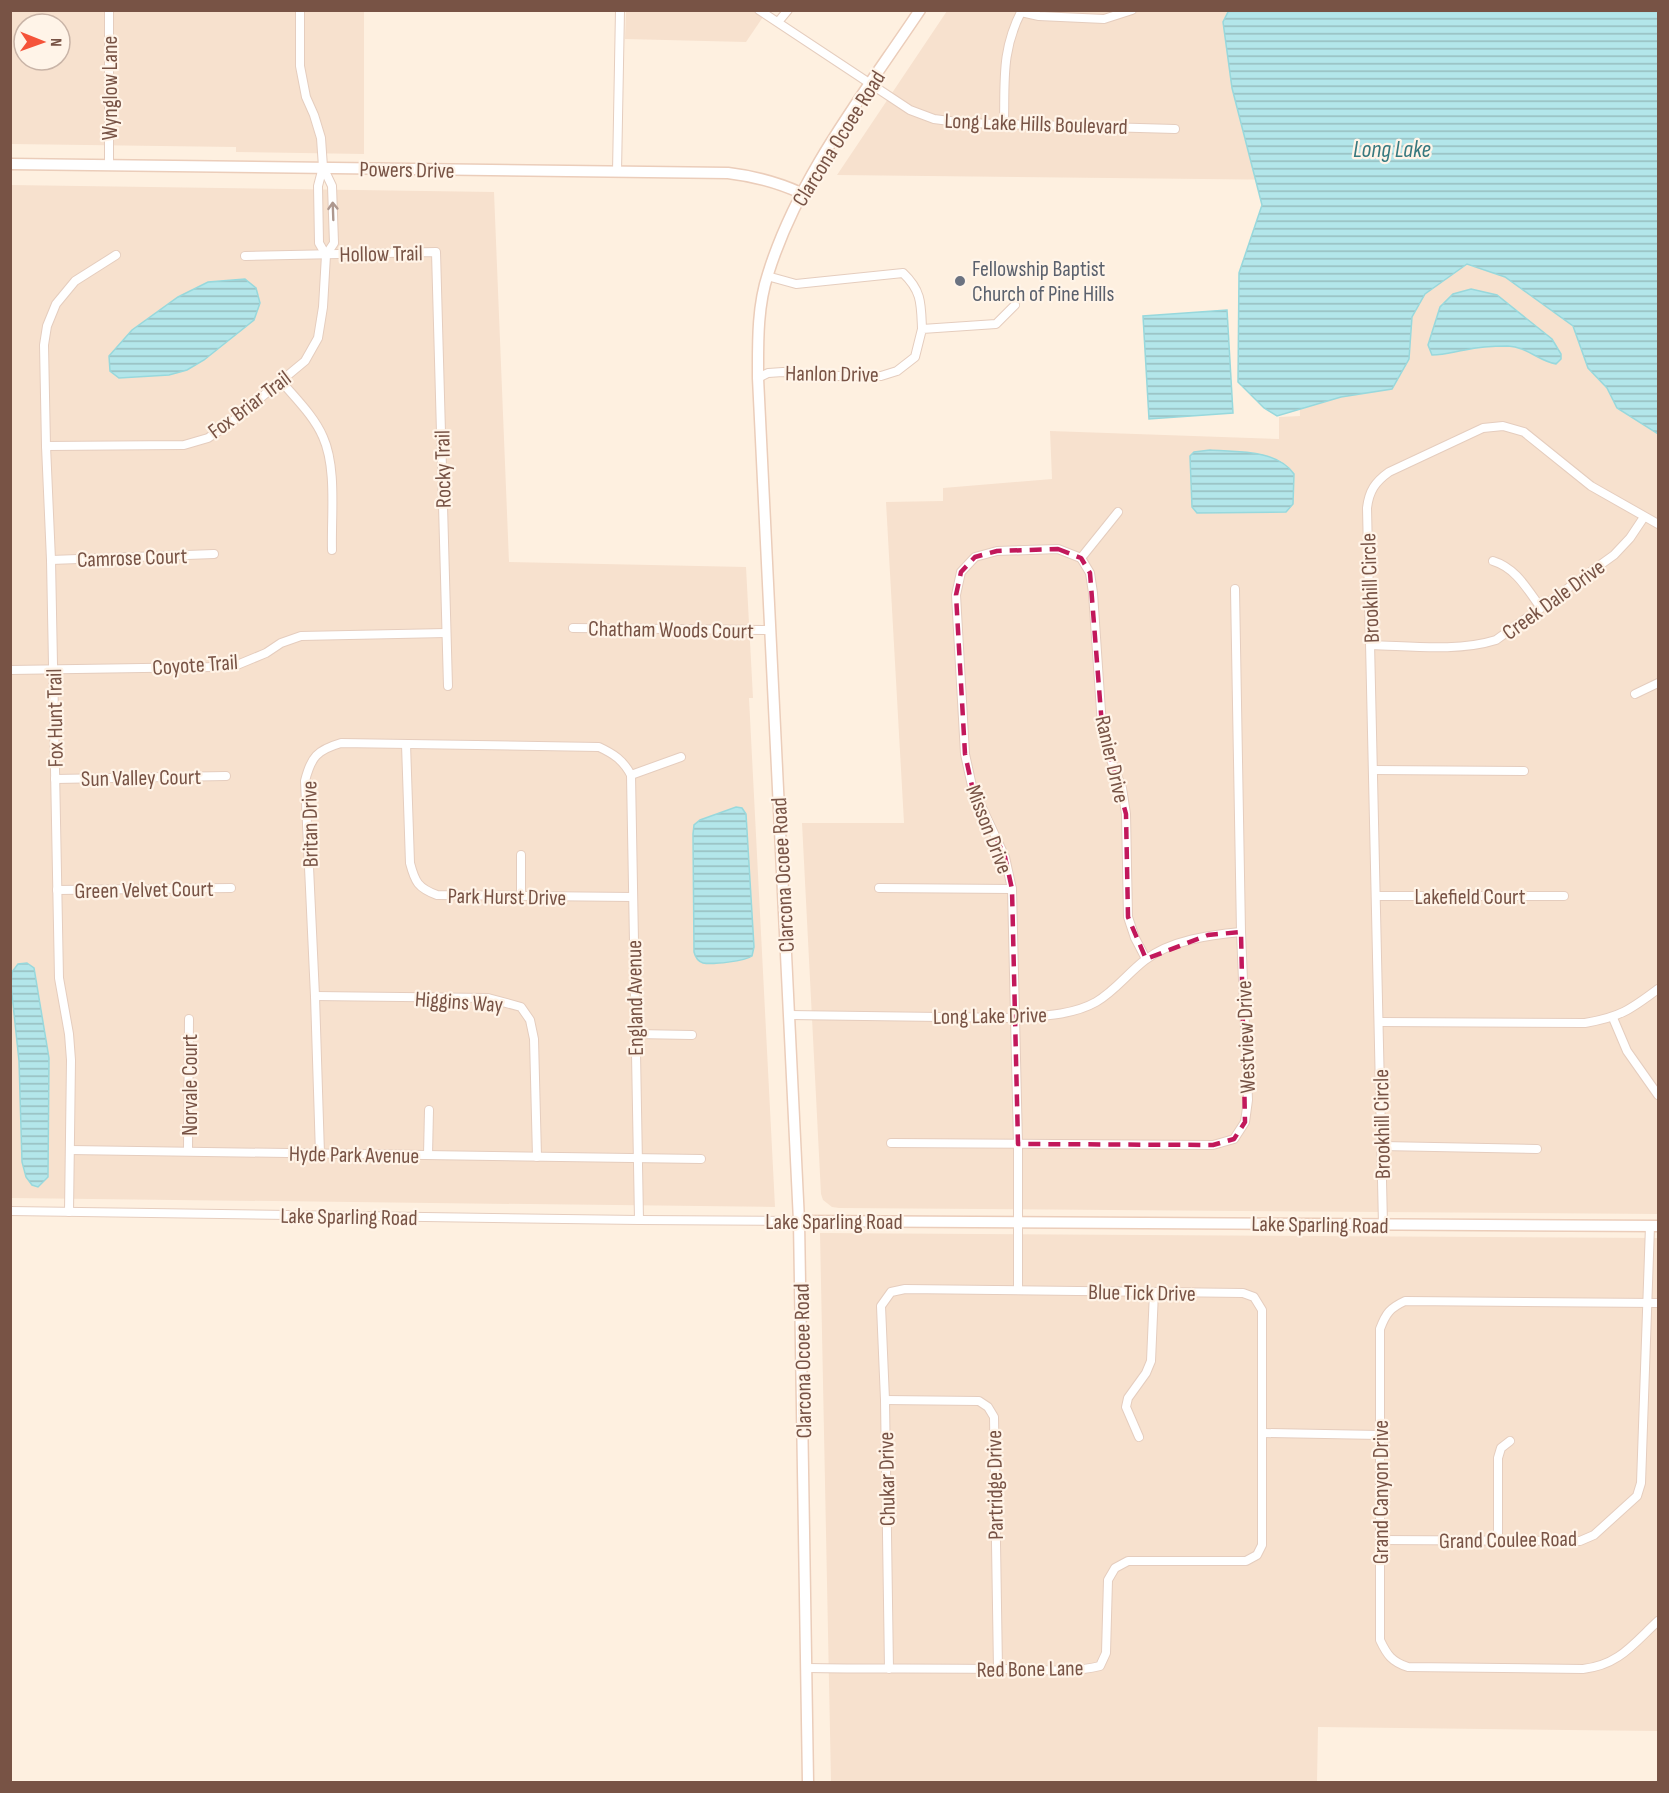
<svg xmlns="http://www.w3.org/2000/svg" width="1669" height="1793" font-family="'Sofia Sans Condensed',sans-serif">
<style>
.residential{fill:#f7e1ce;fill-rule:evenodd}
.water{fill:url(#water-rules);stroke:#98d8dc;stroke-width:1.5}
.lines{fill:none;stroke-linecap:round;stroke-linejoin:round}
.street-casing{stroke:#e5cdbe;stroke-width:10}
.secondary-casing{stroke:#ebcdba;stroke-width:13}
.street{stroke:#fff;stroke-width:8}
.secondary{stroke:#fff;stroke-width:10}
.oneway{stroke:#ae988f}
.marked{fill:none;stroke:#c2185b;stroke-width:4.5;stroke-dasharray:12 8;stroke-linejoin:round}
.worship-dot{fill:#6b7280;stroke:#fff4e8;stroke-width:2}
.labels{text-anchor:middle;stroke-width:4.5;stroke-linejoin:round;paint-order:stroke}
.street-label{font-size:22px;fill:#785345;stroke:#fff4e8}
.worship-label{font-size:22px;fill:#5b616d;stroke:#fff4e8;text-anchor:start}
.water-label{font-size:24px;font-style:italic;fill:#37797f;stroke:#fff4e8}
</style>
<defs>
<pattern id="water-rules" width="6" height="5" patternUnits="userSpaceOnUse" patternTransform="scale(1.5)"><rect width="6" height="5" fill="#b3e6ea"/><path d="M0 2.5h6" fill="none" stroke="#96bdbf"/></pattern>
</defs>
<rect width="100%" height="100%" fill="#fef0e0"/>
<g class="residential">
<path d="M10,11H364V154L236,152V147L11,144ZM24,24H60V60H24Z"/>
<path d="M626,11H767L746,42L625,39Z"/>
<path d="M947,11H1297L1658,184V1214L839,1208L832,1207L823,1200L821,1194L802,823H904L886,502L943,501V488L1052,479L1050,431L1279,439V417L1300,416L1293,180L837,175Z"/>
<path d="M10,185L494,192L509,562L746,567L753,698H749L775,1207L11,1198Z"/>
<path d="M820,1233L1658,1238V1731L1318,1727L1317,1782H831Z"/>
</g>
<g class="water">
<path d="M1229,10L1658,11V434L1617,408L1607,388L1588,368L1573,326L1505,277L1467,264L1425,294L1412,317L1409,359L1392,389L1341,397L1277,416L1264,408L1238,382L1239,273L1262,205L1232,88L1223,22Z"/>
<path d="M245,279L256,288L260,303L254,320L204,360L187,370L169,375L119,378L110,371L109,356L132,330L178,297L208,282Z"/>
<path d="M1471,289L1497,295L1552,339L1561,354V359L1556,364C1539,361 1527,347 1508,346C1495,346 1478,347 1465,350C1453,352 1445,355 1432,355L1428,345L1440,307L1453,294Z"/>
<path d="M1227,310L1233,413L1149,419L1143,316Z"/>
<path d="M1210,450C1236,452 1277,449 1294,474L1293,504L1286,512L1197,513L1192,507L1190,456L1194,452Z"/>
<path d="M736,807L742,808L746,814L754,947L752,956C745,961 712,965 703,963C697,961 695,956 694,952L693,834L694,825L700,820Z"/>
<path d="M27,963L34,968L49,1058L48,1177L38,1187L32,1185L26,1177L22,1162L19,1061L11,985L12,972L18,964Z"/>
</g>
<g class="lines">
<g class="street-casing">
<g id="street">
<path d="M109,10V165"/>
<path d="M300,10V66L306,97L314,115L321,138L323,167L318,186L319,243L326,255"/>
<path d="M759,10L910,110L934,119L965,123L1175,129"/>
<path d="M1021,12L1039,16L1104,19L1132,10"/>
<path d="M778,22L788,10"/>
<path d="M1004,124C1005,81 1001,50 1022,10"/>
<path d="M617,172L620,10"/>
<path d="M245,256L436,252L448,686"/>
<path d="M767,276L796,284L903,273C922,291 921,304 922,329"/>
<path d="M758,378L768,373L783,372L806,376H881L897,371L915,357L922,329L996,324L1015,305"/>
<path d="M281,381C296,399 314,416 323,437C337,468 331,516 332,550"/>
<path d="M46,446L184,445L208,438L229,424L305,361L318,338L323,307L326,255L334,243L332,186L323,167"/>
<path d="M1081,558L1090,573L1093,593L1102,726L1106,747L1122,788L1126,814L1128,917L1135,938L1146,959"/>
<path d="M1081,558L1118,512"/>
<path d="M51,560L214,554"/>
<path d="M1493,561C1516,568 1527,589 1541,608"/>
<path d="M573,628L770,630"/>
<path d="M1371,645C1410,646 1458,652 1496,640L1614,555L1630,538L1644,517"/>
<path d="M10,670L209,667L237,665L266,653L281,643L301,636L446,633"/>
<path d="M1635,694L1658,683"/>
<path d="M406,744L410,863C415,882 418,888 437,895L633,897"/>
<path d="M1373,770L1524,771"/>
<path d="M631,775L681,757"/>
<path d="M55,779L226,776"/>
<path d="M521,855V895"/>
<path d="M879,888L1012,889"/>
<path d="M57,890L231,888"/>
<path d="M1376,896H1564"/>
<path d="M315,996L488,998L521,1007L530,1020L534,1039L537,1157"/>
<path d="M789,1015L1016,1018C1042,1016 1073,1015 1096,1002C1115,991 1128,973 1145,960C1171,940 1210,935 1241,932"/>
<path d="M1613,1018L1627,1051L1658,1095"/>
<path d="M1379,1022L1585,1023C1620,1017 1630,1010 1658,989"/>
<path d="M635,1034L692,1035"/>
<path d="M891,1143L1213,1145L1234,1139L1245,1122L1248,1100L1241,932L1235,589"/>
<path d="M1382,1146L1537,1149"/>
<path d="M70,1150L701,1159"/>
<path d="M188,1150L189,1019"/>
<path d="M320,1154L315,996L305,781C311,757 317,750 341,743L599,747C614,754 623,760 631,775L639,1220"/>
<path d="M428,1155L429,1110"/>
<path d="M10,1211L639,1220L799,1221"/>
<path d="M69,1212L71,1060L69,1034L59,978L51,560L46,446L44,345L47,326L56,304L75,281L116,255"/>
<path d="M1383,1225L1367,508C1369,491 1375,482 1389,472L1483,428L1503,426L1524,432L1591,486L1658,524"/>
<path d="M1018,1289V1144L1012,889L1005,857L972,786L965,754L956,595L961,572L975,557L997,551L1058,549L1081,558"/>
<path d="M1658,1303L1405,1301C1390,1308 1386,1313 1380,1329V1640C1387,1655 1392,1662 1408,1667L1583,1669C1619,1665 1633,1644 1658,1621"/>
<path d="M885,1400L979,1401L988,1407L994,1417L998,1669"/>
<path d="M1263,1433L1380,1435"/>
<path d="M1139,1437L1126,1407L1128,1398L1146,1373L1151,1361L1154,1292"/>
<path d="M1380,1540L1580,1541L1594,1535L1637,1496L1641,1483L1650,1226"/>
<path d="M1498,1540V1458L1501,1448L1510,1441"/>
<path d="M807,1668C871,1669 935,1668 999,1669C1032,1669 1068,1674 1100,1666L1106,1653L1108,1580L1115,1568L1128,1561H1246L1257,1555L1262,1545V1310L1254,1297L1243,1293L905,1289L891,1292L881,1306L885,1400L889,1669"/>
</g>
</g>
<g class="secondary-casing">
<g id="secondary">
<path d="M10,164L728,173C753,176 777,182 801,193"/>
<path d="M799,1221L1658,1226"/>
<path d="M808,1782L799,1221L758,378C758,344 757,307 768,274C798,177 864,94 920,10"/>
</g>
</g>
<use href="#street" class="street"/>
<use href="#secondary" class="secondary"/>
</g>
<defs><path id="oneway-shaft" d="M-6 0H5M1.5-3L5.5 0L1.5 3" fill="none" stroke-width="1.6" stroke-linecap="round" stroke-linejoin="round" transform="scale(1.5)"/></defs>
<use class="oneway" href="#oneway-shaft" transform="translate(333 211) rotate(-92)"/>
<path class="marked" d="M1058,549L1081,558L1090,573L1102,726L1126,814L1128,917L1146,959L1208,935L1241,932L1245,1122L1234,1139L1213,1145L1018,1144L1012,889L1005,857L972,786L965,754L956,595L961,572L975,557L997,551Z"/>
<circle class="worship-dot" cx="960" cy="281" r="6"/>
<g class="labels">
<g class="street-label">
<text transform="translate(109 88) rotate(-90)" y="8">Wynglow Lane</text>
<text transform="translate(1036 123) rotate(2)" y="8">Long Lake Hills Boulevard</text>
<text transform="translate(838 138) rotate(-58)" y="8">Clarcona Ocoee Road</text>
<text transform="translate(407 169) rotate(1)" y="8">Powers Drive</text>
<text transform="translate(381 253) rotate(-1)" y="8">Hollow Trail</text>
<text transform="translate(832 373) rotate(1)" y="8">Hanlon Drive</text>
<text transform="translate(249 404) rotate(-37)" y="8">Fox Briar Trail</text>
<text transform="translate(442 469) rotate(-91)" y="8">Rocky Trail</text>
<text transform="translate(132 557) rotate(-2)" y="8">Camrose Court</text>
<text transform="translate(1369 588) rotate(-92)" y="8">Brookhill Circle</text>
<text transform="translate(1553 599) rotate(-36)" y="8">Creek Dale Drive</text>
<text transform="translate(671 629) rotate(1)" y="8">Chatham Woods Court</text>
<text transform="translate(195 664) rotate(-4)" y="8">Coyote Trail</text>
<text transform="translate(54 718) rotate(-91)" y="8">Fox Hunt Trail</text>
<text transform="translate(1113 759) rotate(77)" y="8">Ranier Drive</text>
<text transform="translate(141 777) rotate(-1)" y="8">Sun Valley Court</text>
<text transform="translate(309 824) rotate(-91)" y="8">Britan Drive</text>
<text transform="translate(990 829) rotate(69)" y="8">Misson Drive</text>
<text transform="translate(782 875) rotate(-93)" y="8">Clarcona Ocoee Road</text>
<text transform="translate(144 889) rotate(-1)" y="8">Green Velvet Court</text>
<text transform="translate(507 896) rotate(1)" y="8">Park Hurst Drive</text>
<text x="1470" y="904">Lakefield Court</text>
<text transform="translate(634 998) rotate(-91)" y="8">England Avenue</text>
<text transform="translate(459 1001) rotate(4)" y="8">Higgins Way</text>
<text transform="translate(990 1015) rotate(-1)" y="8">Long Lake Drive</text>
<text transform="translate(1245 1037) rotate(-92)" y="8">Westview Drive</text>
<text transform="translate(189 1085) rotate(-90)" y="8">Norvale Court</text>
<text transform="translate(1381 1124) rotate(-91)" y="8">Brookhill Circle</text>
<text transform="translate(354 1154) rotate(1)" y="8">Hyde Park Avenue</text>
<text transform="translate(349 1216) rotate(1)" y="8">Lake Sparling Road</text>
<text x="834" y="1229">Lake Sparling Road</text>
<text transform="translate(1320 1224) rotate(1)" y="8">Lake Sparling Road</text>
<text transform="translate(1142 1292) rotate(1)" y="8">Blue Tick Drive</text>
<text transform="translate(802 1361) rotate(-91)" y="8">Clarcona Ocoee Road</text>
<text transform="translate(886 1479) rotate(-91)" y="8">Chukar Drive</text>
<text transform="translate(994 1485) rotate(-91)" y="8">Partridge Drive</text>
<text transform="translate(1380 1492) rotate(-90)" y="8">Grand Canyon Drive</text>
<text transform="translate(1508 1539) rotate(-1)" y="8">Grand Coulee Road</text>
<text transform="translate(1030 1668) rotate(-1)" y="8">Red Bone Lane</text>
</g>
<g class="worship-label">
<text x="972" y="276">Fellowship Baptist<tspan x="972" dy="25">Church of Pine Hills</tspan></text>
</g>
<g class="water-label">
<text x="1392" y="157">Long Lake</text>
</g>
</g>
<rect width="1669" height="1793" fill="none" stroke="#785345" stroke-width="24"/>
<g transform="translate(42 42) rotate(91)"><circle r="28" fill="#fff4e8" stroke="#c9b4a7" stroke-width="1.5"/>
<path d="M0-4.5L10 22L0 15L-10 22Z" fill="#f55339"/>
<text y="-9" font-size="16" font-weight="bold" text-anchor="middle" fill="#785345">N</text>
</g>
</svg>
